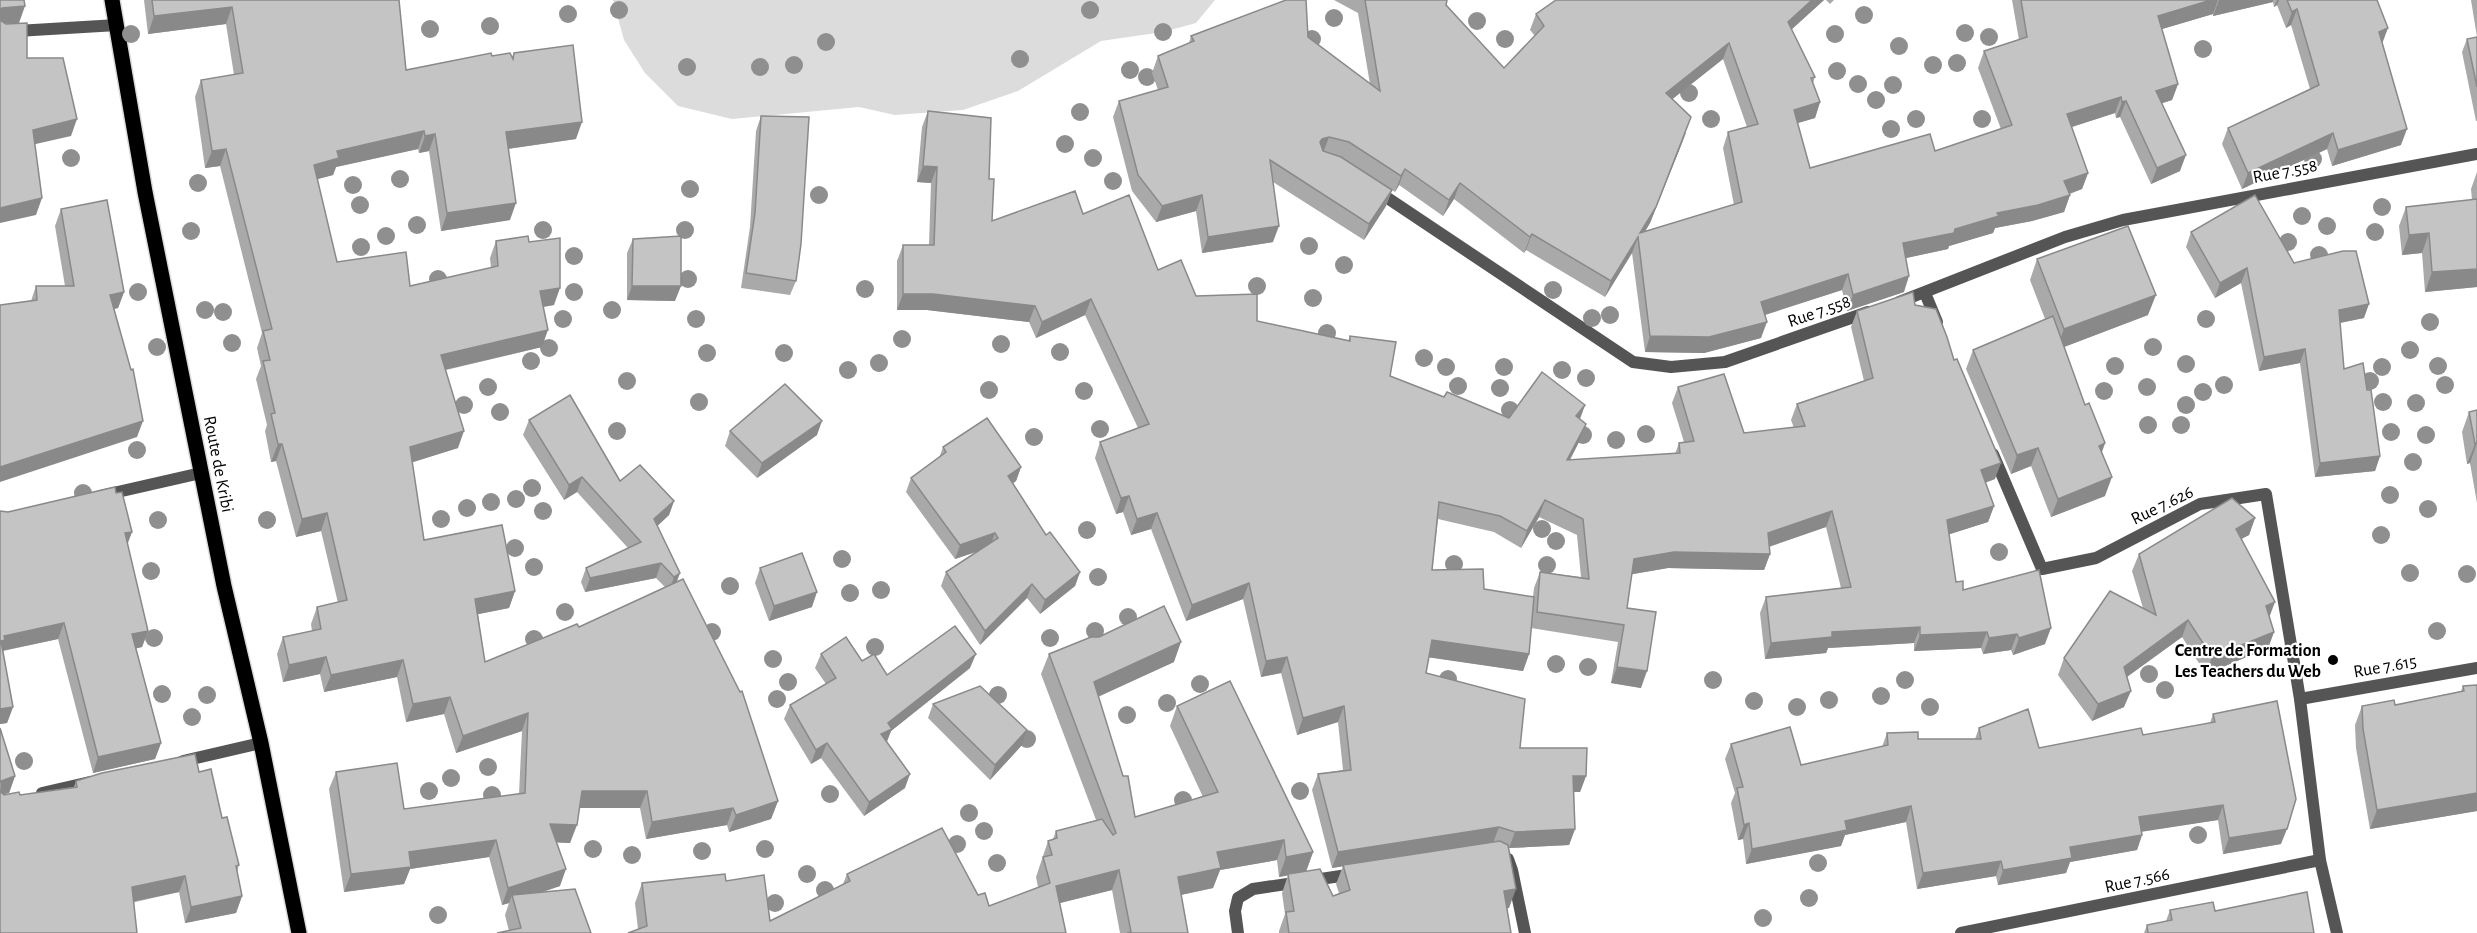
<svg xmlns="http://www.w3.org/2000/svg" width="2477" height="933" font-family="'Alegreya Sans',sans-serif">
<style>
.green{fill:#dcdcdc}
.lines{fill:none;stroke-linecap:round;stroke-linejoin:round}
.primary-casing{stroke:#dbdbdb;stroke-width:18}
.minor{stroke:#555;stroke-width:12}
.primary{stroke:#000;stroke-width:15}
.tree{fill:#8f8f8f}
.wall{fill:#a9a9a9;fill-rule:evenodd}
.shaded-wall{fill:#898989}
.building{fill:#c4c4c4;stroke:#898989;stroke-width:1.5;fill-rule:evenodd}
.poi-dot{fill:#000;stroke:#fff;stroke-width:2}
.labels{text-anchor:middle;stroke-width:4.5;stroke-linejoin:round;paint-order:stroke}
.street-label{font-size:18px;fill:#000;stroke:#fff}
.poi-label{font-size:18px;font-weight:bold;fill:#000;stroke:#fff;text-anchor:end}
</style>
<rect width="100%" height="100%" fill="#fff"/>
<path class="green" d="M613,0H1215L1196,23L1163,32L1101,41L1018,91L963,110L895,115L859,107L732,119L678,106L645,73L624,40Z"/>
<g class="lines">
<g class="primary-casing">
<path id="primary" d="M112,0L145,192L224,586L261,743L299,933"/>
</g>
<g class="minor">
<path d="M0,32L117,25"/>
<path d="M1377,191L1633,362L1671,367L1725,362L1868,312"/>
<path d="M1925,293L1937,322"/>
<path d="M1899,302L2065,237L2123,220L2477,154"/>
<path d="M1993,454L2042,569L2096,558L2200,504L2266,494L2300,699L2320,860L2337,933"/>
<path d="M100,496L201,473"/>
<path d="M2300,699L2477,668"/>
<path d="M183,761L261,743"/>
<path d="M42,793L90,782"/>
<path d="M1508,859L1512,870L1525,933"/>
<path d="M1238,933L1235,911L1238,898L1253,889L1354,874"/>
<path d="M1961,933L2320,860"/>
</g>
<use href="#primary" class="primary"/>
</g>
<g class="tree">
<circle cx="619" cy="10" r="9"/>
<circle cx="1090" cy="10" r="9"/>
<circle cx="568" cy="14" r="9"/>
<circle cx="1864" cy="15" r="9"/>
<circle cx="1334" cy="18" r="9"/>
<circle cx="1477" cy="21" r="9"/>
<circle cx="490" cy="26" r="9"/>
<circle cx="430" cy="29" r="9"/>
<circle cx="1163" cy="32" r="9"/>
<circle cx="1965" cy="33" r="9"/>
<circle cx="131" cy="34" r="9"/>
<circle cx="1835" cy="34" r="9"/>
<circle cx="1989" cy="37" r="9"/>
<circle cx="1312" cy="39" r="9"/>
<circle cx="1505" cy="39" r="9"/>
<circle cx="826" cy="42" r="9"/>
<circle cx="1899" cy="46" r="9"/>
<circle cx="2203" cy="49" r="9"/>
<circle cx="1020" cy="59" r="9"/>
<circle cx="1957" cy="63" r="9"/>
<circle cx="794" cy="65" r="9"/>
<circle cx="1933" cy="65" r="9"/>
<circle cx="687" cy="67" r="9"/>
<circle cx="760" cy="67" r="9"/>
<circle cx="1130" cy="70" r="9"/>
<circle cx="1837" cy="71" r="9"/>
<circle cx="1147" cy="77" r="9"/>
<circle cx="1858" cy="84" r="9"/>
<circle cx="1893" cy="85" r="9"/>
<circle cx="1689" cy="93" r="9"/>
<circle cx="1876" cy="100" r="9"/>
<circle cx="1080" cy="112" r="9"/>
<circle cx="1711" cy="119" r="9"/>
<circle cx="1916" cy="119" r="9"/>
<circle cx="1982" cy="119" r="9"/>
<circle cx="1891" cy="129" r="9"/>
<circle cx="1065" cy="144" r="9"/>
<circle cx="71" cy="158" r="9"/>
<circle cx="1093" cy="158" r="9"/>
<circle cx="2313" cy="159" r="9"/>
<circle cx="400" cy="179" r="9"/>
<circle cx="1113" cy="181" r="9"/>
<circle cx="198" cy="183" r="9"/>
<circle cx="353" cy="185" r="9"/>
<circle cx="690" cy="189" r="9"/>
<circle cx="819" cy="195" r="9"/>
<circle cx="360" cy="205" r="9"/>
<circle cx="2382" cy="207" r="9"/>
<circle cx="2302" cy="216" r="9"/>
<circle cx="417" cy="225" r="9"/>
<circle cx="2327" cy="226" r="9"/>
<circle cx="543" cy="230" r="9"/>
<circle cx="685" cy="230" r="9"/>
<circle cx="191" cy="231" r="9"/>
<circle cx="2375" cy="232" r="9"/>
<circle cx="386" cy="236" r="9"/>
<circle cx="2288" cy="242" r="9"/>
<circle cx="1309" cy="246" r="9"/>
<circle cx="361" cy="247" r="9"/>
<circle cx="2319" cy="255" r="9"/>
<circle cx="574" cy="256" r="9"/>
<circle cx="1344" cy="265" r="9"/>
<circle cx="438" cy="279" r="9"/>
<circle cx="688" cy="279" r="9"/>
<circle cx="1257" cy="286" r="9"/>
<circle cx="865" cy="289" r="9"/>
<circle cx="1553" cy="290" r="9"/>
<circle cx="138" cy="292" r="9"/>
<circle cx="574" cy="292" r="9"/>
<circle cx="1313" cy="298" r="9"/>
<circle cx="205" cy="310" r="9"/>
<circle cx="612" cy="310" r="9"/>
<circle cx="223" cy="312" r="9"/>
<circle cx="1610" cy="315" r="9"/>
<circle cx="1592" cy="318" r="9"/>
<circle cx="563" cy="319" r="9"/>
<circle cx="696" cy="319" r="9"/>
<circle cx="2206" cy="319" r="9"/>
<circle cx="2430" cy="322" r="9"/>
<circle cx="1327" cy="333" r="9"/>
<circle cx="902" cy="339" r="9"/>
<circle cx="232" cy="343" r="9"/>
<circle cx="1001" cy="344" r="9"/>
<circle cx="157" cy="347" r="9"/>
<circle cx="2153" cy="347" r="9"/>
<circle cx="549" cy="348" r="9"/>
<circle cx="2410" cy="350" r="9"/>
<circle cx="1060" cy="352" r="9"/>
<circle cx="707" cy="353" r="9"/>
<circle cx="784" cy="353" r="9"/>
<circle cx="1424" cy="358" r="9"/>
<circle cx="531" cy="361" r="9"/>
<circle cx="879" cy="363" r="9"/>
<circle cx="2186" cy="364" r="9"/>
<circle cx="2115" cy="366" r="9"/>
<circle cx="2438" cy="366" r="9"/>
<circle cx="1446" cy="367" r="9"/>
<circle cx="1504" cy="367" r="9"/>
<circle cx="2382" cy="367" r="9"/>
<circle cx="848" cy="370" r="9"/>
<circle cx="1562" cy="370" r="9"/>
<circle cx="1586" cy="378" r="9"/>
<circle cx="627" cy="381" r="9"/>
<circle cx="2370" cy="381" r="9"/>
<circle cx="2224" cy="385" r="9"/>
<circle cx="2445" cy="385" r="9"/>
<circle cx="1458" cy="386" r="9"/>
<circle cx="488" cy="387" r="9"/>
<circle cx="2147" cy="387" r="9"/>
<circle cx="1500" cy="388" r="9"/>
<circle cx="989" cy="390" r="9"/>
<circle cx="1084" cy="391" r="9"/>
<circle cx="2104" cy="391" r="9"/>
<circle cx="2203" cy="392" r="9"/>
<circle cx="699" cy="402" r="9"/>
<circle cx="2383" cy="402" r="9"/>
<circle cx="2416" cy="403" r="9"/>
<circle cx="464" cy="405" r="9"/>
<circle cx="2186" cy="405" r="9"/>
<circle cx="1510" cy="410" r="9"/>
<circle cx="500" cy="412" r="9"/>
<circle cx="2148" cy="425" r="9"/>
<circle cx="2181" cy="425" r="9"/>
<circle cx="1100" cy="429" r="9"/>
<circle cx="617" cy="431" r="9"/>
<circle cx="2391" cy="432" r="9"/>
<circle cx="1646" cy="434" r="9"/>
<circle cx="1583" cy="435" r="9"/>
<circle cx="2426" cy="435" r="9"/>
<circle cx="1034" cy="437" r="9"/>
<circle cx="1616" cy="440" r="9"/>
<circle cx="137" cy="450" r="9"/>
<circle cx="2413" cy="462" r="9"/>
<circle cx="532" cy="488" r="9"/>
<circle cx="83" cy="493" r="9"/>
<circle cx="2390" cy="495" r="9"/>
<circle cx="516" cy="499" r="9"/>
<circle cx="491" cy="502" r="9"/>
<circle cx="467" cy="508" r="9"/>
<circle cx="2428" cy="509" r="9"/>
<circle cx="543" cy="511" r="9"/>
<circle cx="441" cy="519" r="9"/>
<circle cx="158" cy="520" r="9"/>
<circle cx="267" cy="520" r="9"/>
<circle cx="1542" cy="529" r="9"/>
<circle cx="1087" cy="530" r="9"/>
<circle cx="2381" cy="535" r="9"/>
<circle cx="1556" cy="541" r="9"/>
<circle cx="515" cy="548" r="9"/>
<circle cx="1999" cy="552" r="9"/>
<circle cx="842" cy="559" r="9"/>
<circle cx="1454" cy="564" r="9"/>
<circle cx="1547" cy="565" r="9"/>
<circle cx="534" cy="567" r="9"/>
<circle cx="151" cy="571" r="9"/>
<circle cx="2410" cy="573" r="9"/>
<circle cx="2467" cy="574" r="9"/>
<circle cx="1098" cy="577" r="9"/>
<circle cx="730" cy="586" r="9"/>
<circle cx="881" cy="590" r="9"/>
<circle cx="850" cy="593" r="9"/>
<circle cx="565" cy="612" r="9"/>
<circle cx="1128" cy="617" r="9"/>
<circle cx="1095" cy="631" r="9"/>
<circle cx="2437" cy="631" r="9"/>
<circle cx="712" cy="632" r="9"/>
<circle cx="154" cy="638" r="9"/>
<circle cx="1050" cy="638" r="9"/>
<circle cx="534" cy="639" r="9"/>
<circle cx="875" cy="647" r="9"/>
<circle cx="773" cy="659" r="9"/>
<circle cx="1556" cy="664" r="9"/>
<circle cx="1588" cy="667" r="9"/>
<circle cx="2149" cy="674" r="9"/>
<circle cx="1448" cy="679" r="9"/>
<circle cx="1713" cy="680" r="9"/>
<circle cx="1905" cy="680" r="9"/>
<circle cx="788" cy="682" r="9"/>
<circle cx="1200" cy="684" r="9"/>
<circle cx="2165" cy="690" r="9"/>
<circle cx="162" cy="694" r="9"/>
<circle cx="207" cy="695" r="9"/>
<circle cx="998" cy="695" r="9"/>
<circle cx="1881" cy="696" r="9"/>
<circle cx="777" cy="699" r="9"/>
<circle cx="1829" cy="700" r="9"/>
<circle cx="1754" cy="701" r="9"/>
<circle cx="1167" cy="703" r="9"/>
<circle cx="1797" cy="707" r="9"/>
<circle cx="1930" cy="707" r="9"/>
<circle cx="1127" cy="715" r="9"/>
<circle cx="192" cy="717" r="9"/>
<circle cx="1027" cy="739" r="9"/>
<circle cx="24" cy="761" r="9"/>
<circle cx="488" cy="767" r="9"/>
<circle cx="451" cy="778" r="9"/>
<circle cx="429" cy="791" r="9"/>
<circle cx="1300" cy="791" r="9"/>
<circle cx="830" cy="794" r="9"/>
<circle cx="492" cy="795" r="9"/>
<circle cx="1183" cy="800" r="9"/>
<circle cx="969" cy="813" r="9"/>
<circle cx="984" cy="831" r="9"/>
<circle cx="2198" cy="835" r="9"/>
<circle cx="957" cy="844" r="9"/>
<circle cx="593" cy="849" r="9"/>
<circle cx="765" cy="849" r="9"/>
<circle cx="702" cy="851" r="9"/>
<circle cx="632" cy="855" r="9"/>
<circle cx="997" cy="863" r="9"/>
<circle cx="1818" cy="863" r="9"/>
<circle cx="807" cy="874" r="9"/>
<circle cx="825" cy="890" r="9"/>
<circle cx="1809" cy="898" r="9"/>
<circle cx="775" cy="903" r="9"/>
<circle cx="438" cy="915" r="9"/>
<circle cx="1763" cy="918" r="9"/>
</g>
<g class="wall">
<path d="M144,0H399L406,70L492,56L512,57L514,53L576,139L508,149L510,220L441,231L429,151L419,153L418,149L336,167L333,175L317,179L337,262L410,286L491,268L490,258L496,241L529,242L554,305L544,307L542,347L446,370L458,448L412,462L424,540L515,591L509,608L478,614L485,662L579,627L665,587L656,578L585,592L581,582L586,568L628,548L577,492L564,500L523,435L529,420L620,481L674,501L669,515L657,526L677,582L778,801L771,819L729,832L727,825L646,839L640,808H579L570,843L556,842L560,886L543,892L591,933L509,931L505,915L509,903L502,905L489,857L410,869L404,884L344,892L329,789L336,772L404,809L519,794L522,731L456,753L444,714L406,722L397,677L324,692L320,674L283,682L277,654L283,637L312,631L311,624L317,607L338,603L321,531L296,537L276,461L271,462L265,431L267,425L256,379L261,366L257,348L262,333L220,166L205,168L195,97L201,80L234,75L226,24L148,34Z"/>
<path d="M1334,0H1447L1446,5L1504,68L1535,36L1530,30L1536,14L1556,0H1824L1791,30L1815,77L1813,83L1820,102L1815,118L1797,123L1810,168L1935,151L2001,129L1978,68L1984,51L2019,40L2012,0H2377L2382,45L2401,145L2332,166L2327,149L2242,189L2222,144L2228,128L2310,89L2291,25L2286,28L2277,5L2274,7L2273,2L2213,16V14L2162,29L2178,84L2172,100L2162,103L2180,171L2151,184L2120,117L2116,118L2115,113L2072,127L2088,173L2082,189L2070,194V195L2064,212L2032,221L1995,228L1993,233L1949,246L1948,249L1906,258L1904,292L1847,311L1842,290L1765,315L1761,338L1704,353L1645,352L1632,253L1605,297L1526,250L1524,253L1454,199L1443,216L1399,185L1395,192L1392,190L1386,206L1364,240L1273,182V242L1202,253L1196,211L1156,222L1132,191L1113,117L1119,101L1158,90L1152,73L1158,56L1189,43L1191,36L1308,37L1370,84L1358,13ZM1723,59L1747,127L1728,132L1723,148L1734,205L1645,231L1650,223L1686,133L1672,99Z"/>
<path d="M1826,0H1834L1830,4Z"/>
<path d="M2471,0H2477V121H2476L2462,52L2467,39L2477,37Z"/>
<path d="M928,111L989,179L992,221L1083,214L1158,270L1196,296L1257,321L1348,341L1350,336L1390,376L1444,397L1509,418L1585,405L1580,419L1586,424L1580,440L1570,460L1675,454L1679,443L1684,442L1672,403L1678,387L1744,433L1794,428L1791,420L1797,404L1864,381L1851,327L1857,311L1915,305L1954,360L1995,479L1985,483L1994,506L1988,522L1949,534L1956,582L1963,590L2045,644L2013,655L2011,650L1983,654L1981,648L1914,651V643L1828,648L1826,653L1765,659L1760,613L1766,597L1841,588L1826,527L1769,547L1770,554L1764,570L1668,568L1632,574L1627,608L1641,688L1611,683L1618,642L1531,628L1529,654L1523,671L1429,657L1426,673L1520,748L1586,776L1580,792H1574L1575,829L1569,845L1509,848V908H1507L1511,933H1279V931L1285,914L1282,893L1288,875L1279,877L1277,860L1220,870L1213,888L1181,895L1188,933H1120L1112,890L1060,903L638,929L635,903L642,883L726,881L770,921L843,884L847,874L978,895L989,906L1038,887L1036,877L1048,841L1053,839L1056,831L1096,820L1041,674L1049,654L1174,662L1098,696L1135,817L1203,797L1170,726L1177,706L1313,852L1306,871L1333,896L1339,893L1336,884L1343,866L1332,868L1312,790L1318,774L1343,770L1338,722L1297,735L1281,673L1261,677L1243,599L1186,621L1151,529L1131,535L1123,512L1116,514L1095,458L1100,442L1138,428L1085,315L1036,338L1029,322L927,310H897V261L903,245H929L931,183L917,182L922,127ZM1539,517L1577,535L1581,577L1540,572L1534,588L1533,597L1484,589L1432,570L1438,519L1494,532L1521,548Z"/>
<path d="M761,116L796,281L790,295L741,288L750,227L756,131Z"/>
<path d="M2477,172V287L2425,292L2422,253L2402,255L2399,226L2406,207L2472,200L2471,189Z"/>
<path d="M61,209L124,292L118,308L114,309L137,437L31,301L36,286H65L55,226Z"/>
<path d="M2191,232L2294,263L2364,318L2340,323L2344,369L2367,390L2380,456L2375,471L2315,477L2300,363L2259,371L2241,283L2215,298L2186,247Z"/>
<path d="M633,239L675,301L627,300V253Z"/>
<path d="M2037,259L2148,315L2064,347L2085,405L2105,443L2102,452L2105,496L2051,517L2031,466L2011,474L1966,369L1973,350L2045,319L2030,280Z"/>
<path d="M2477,410V503L2470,463L2467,464L2462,432L2469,412Z"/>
<path d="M730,431L817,435L757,478L725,446Z"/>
<path d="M943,447L1021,467L1016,481L1013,483L1046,535L1080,572L1075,586L1040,614L1027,598L980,645L941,586L946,572L979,551L955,559L906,492L911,478L939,458Z"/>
<path d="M116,493L132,532L127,544L148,631L142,647L136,648L161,743L155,759L93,773L58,639L3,651L13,707L7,723L0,724V511L8,512Z"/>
<path d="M2255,518L2249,535L2241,539L2274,632L2268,648L2206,674L2182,637L2127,677L2124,707L2092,721L2058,675L2064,658L2143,608L2132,571L2139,554Z"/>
<path d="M760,568L812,607L769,621L755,583Z"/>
<path d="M821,654L862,661L887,675L970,668L891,731L887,742L905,788L864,816L821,758L811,764L784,719L790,705L826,684L815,668Z"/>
<path d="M2477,685V811L2370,829L2356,748L2355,725L2362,706L2395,705L2461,691L2463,686Z"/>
<path d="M933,704L1022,745L990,780L928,718Z"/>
<path d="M2213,714L2281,844L2223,854L2218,820L2142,831V835L2137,850L2070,862L2066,873L1998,885L1996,876L1917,889L1906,822L1845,835L1841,846L1746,864L1743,839L1738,840L1731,803L1735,793L1725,759L1731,744L1801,765L1882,747L1887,733L1918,739H1975L1979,728L2039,748L2143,735L2210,723Z"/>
<path d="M0,728L15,776L9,793L3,794L4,795H20L74,787L76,781L199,772L222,818L239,865L237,872L242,896L236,913L185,923L179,892L0,933Z"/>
<path d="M2170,910L2215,911L2314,933H2144L2147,925L2166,921Z"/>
</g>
<g class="shaded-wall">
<path d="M1812,0H1824L1782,38L1788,22Z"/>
<path d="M2211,0H2218L2213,14L2152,32L2158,16Z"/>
<path d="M2219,0H2273V2L2213,16Z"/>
<path d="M2277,0H2279L2277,5L2274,7Z"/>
<path d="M25,6L19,23L0,24V11L2,8Z"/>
<path d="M232,7L226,24L148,34L154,16Z"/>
<path d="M2297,9L2291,25L2286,28L2292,12Z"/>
<path d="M2388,28L2382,44L2379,32Z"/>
<path d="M1729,43L1723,59L1660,109L1666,93Z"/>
<path d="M2178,84L2172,100L2151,107L2156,91Z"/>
<path d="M2121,97L2115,113L2062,130L2067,114Z"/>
<path d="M2126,101L2120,117L2116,118L2122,102Z"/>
<path d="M1820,102L1815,118L1788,126L1794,110Z"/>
<path d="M77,119L71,136L27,146L33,130Z"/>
<path d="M582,122L576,139L499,150L506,132Z"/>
<path d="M2407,129L2401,145L2332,166L2338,150Z"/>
<path d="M424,131L418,149L336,167L333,175L307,182L314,165L337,151Z"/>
<path d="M1686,133L1650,223L1639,242L1638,239Z"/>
<path d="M2333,133L2327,149L2242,189L2248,173Z"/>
<path d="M435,134L429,151L419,153L425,136Z"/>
<path d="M1329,137L1323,153L1320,142L1322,139Z"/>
<path d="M226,149L220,166L205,168L212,151Z"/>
<path d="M2186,155L2180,171L2151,184L2157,168Z"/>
<path d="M923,166L937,167L931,183L917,182Z"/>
<path d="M1405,169L1399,185L1395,192L1401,176Z"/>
<path d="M2088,173L2082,189L2059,197L2064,181Z"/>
<path d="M1460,183L1454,199L1443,216L1449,200Z"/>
<path d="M1392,190L1386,206L1364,240L1369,224Z"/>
<path d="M1202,195L1196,211L1156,222L1162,206Z"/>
<path d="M2070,195L2064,212L2032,221L1995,228L1993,233L1949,246L1948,249L1897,260L1903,243L1955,229L1997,213Z"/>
<path d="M42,198L36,215L0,223V208Z"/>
<path d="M516,203L510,220L441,231L447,213Z"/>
<path d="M1279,226L1273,242L1202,253L1208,237Z"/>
<path d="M2429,233L2422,253L2402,255L2409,235Z"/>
<path d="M1532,234L1526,250L1524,253L1530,237Z"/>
<path d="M1638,237L1632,253L1605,297L1611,281Z"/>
<path d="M2247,268L2241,283L2215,298L2220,283Z"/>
<path d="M2477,269V287L2425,292L2432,272Z"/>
<path d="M1848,274L1842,290L1755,318L1761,302Z"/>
<path d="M1909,276L1904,292L1847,311L1853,295Z"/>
<path d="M632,286H681L675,301L627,300Z"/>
<path d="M560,288L554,305L534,308L540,291Z"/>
<path d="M124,292L118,308L104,311L110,295Z"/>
<path d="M903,294H933L1035,306L1029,322L927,310H897Z"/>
<path d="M2156,295L2148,315L2056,350L2064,329Z"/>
<path d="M1091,299L1085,315L1036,338L1042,322Z"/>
<path d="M2369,304L2364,318L2334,324L2339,310Z"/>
<path d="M1767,322L1761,338L1704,353L1645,352L1650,336Z"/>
<path d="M548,330L542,347L435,372L441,355Z"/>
<path d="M2305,349L2300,363L2259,371L2264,357Z"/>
<path d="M1585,405L1579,421L1576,416Z"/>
<path d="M143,421L137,437L0,482V467Z"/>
<path d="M822,421L817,435L757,478L762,463Z"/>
<path d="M1586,424L1580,440L1561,476L1567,460Z"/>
<path d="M464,431L458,448L404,465L410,447Z"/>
<path d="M2105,443L2098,462L2099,446Z"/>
<path d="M2477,443L2470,463L2467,464L2475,444Z"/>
<path d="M278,444H282L276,461L271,462Z"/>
<path d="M2038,448L2031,466L2011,474L2017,455Z"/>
<path d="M2380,456L2375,471L2315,477L2320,463Z"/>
<path d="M2001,463L1995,479L1975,486L1981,470Z"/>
<path d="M1021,467L1016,481L1003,490L1008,476Z"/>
<path d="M582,477L577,492L564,500L569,485Z"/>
<path d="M2112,477L2105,496L2051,517L2058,499Z"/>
<path d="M1129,496L1123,512L1116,514L1121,498Z"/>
<path d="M1545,500L1539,517L1521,548L1527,531Z"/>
<path d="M674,501L669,515L649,534L654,519Z"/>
<path d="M1994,506L1988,522L1941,537L1947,520Z"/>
<path d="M1832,511L1826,527L1762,549L1768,533Z"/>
<path d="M327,513L321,531L296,537L302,519Z"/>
<path d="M1157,513L1151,529L1131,535L1137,519Z"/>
<path d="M2255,518L2249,535L2230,545L2236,529Z"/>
<path d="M132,532L126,548L125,533Z"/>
<path d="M995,533L990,547L955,559L960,545Z"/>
<path d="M1674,552L1770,554L1764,570L1668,568L1628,575L1634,559Z"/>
<path d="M661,563L656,578L585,592L590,578Z"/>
<path d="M1080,572L1075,586L1040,614L1045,600Z"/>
<path d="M680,573L675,587L669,592L674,577Z"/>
<path d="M1249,583L1243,599L1186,621L1192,605Z"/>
<path d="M1032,584L1027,598L980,645L985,631Z"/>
<path d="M515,591L509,608L469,616L475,599Z"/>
<path d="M817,592L812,607L769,621L774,606Z"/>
<path d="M2275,602L2269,618L2266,606Z"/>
<path d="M2188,620L2182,637L2117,684L2124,667Z"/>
<path d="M64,623L58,639L1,651L0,644L4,636Z"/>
<path d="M1920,627L1914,643L1828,648L1826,653L1765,659L1771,643L1832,632Z"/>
<path d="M2051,628L2045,644L2013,655L2019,638Z"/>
<path d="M148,631L142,647L126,651L132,634Z"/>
<path d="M1987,632L1981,648L1914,651L1920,635Z"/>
<path d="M2274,632L2268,648L2206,674L2212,657Z"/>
<path d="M2017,634L2011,650L1983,654L1989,638Z"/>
<path d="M1432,640L1529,654L1523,671L1426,657Z"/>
<path d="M1181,642L1174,662L1087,702L1094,682Z"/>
<path d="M976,654L970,668L891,731L886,743L881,734L888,723Z"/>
<path d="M326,657L320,674L283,682L289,665Z"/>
<path d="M1287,657L1281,673L1261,677L1266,661Z"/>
<path d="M403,660L397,677L324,692L331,675Z"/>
<path d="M1617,667L1647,671L1641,688L1611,683Z"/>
<path d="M2131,691L2124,707L2092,721L2098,704Z"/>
<path d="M450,697L444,714L406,722L413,704Z"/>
<path d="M1344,706L1338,722L1297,735L1303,718Z"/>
<path d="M13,707L7,723L0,724V709Z"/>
<path d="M528,713L522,731L456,753L463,736Z"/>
<path d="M1027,730L1022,745L990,780L995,765Z"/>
<path d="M161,743L155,759L93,773L98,757Z"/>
<path d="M827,743L821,758L811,764L816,750Z"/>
<path d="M910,774L905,788L864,816L869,802Z"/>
<path d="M15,776L9,793L0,795L1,781Z"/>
<path d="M1573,776H1586L1580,792H1567Z"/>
<path d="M582,791H647L640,808H576Z"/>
<path d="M2477,793V811L2370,829L2377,810Z"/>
<path d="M778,801L771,819L729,832L736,815Z"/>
<path d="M2223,805L2218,820L2134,833L2139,817Z"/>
<path d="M1911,806L1906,822L1845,835L1841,846L1746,864L1752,849L1845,821Z"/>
<path d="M733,808L727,825L646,839L652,822Z"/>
<path d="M1749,823L1743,839L1738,840L1744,825Z"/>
<path d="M550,824L577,825L570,843L544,842Z"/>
<path d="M1499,827L1493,843L1332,868L1338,852Z"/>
<path d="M1575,829L1569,845L1509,848L1515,832Z"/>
<path d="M2287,829L2281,844L2223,854L2229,838Z"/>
<path d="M2142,835L2137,850L2070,862L2066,873L1998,885L2003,870L2070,847Z"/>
<path d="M496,840L489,857L410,869L404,884L344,892L351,874L409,852Z"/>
<path d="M1284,840L1277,860L1220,870L1213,888L1171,897L1178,877L1217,852Z"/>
<path d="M1313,852L1306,872L1279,877L1286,857Z"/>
<path d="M2001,861L1996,876L1917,889L1923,873Z"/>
<path d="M566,869L560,886L514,901L512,895L509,903L502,905L508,888Z"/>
<path d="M1119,870L1112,890L1048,906L1056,886Z"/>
<path d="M185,876L179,892L126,903L132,887Z"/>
<path d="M1516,889L1509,908L1497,910L1504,891Z"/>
<path d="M242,896L236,913L185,923L191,907Z"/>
</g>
<g class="building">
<path d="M0,0H24L25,6L2,8L0,11Z"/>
<path d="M152,0H399L406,70L491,53L492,56L510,53L513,59L514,53L573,45L582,122L506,132L516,203L447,213L435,134L425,136L424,131L337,151L339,158L314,165L337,262L406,252L410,286L498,266L496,241L528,236L529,242L560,238V288L540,291L548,330L441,355L464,431L410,447L424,540L502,525L515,591L475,599L485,662L577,624L579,627L683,579L740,692L742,691L778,801L736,815L733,808L652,822L647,791H582L577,825L550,824L566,869L508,888L496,840L409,852L411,867L351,874L336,772L397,763L404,809L525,793L528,713L463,736L450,697L413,704L403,660L331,675L326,657L289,665L283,637L321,629L317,607L347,600L327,513L302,519L282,444H278L271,414L275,413L263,361L270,360L263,331L272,329L226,149L212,151L201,80L243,73L232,7L154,16Z"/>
<path d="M1286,0H1306L1308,37L1380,91L1365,0H1447L1446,5L1504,68L1544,26L1536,14L1556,0H1812L1788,22L1815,77L1811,78L1820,102L1794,110L1810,168L1930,134L1935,151L2012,125L1984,51L2027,37L2021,0H2211L2158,16L2178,84L2156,91L2186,155L2157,168L2126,101L2122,102L2121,97L2067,114L2088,173L2064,181L2070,195L2038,205L1997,213L1999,216L1955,229L1954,233L1903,243L1909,276L1853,295L1848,274L1761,302L1767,322L1709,337L1650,336L1638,237L1611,281L1532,234L1530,237L1460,183L1449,200L1405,169L1401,176L1349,142L1329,137L1322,139L1320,142L1323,151L1341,157L1392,190L1369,224L1270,160L1279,226L1208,237L1202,195L1162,206L1138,175L1119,101L1168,87L1158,56L1194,41L1191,36ZM1729,43L1758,124L1728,132L1742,202L1640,233L1656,207L1691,117L1666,93Z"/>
<path d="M2287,0H2377L2388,28L2379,32L2407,129L2338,150L2333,133L2248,173L2228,128L2319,85L2297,9L2292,12Z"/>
<path d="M0,20L6,24L27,23V58H63L77,119L33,130L42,198L0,208Z"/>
<path d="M2477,37V87L2467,39Z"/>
<path d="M928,111L991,118L989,179H994L992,221L1075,191L1083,214L1129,195L1158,270L1181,260L1196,296L1257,294V321L1350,341V336L1396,342L1390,376L1444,397L1447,392L1509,418L1542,372L1585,405L1576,416L1586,424L1567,460L1680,453L1679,443L1694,441L1678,387L1724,374L1744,433L1805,426L1797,404L1873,378L1857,311L1913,292L1915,305L1936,309L1947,337L1954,360L1957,359L2001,463L1981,470L1994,506L1947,520L1956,582L1963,581V590L2039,570L2051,628L2019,638L2017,634L1989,638L1987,632L1920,635V627L1832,632V637L1771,643L1766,597L1851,587L1832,511L1768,533L1770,554L1674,552L1634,559L1627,608L1656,612L1647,671L1617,667L1624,625L1537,612L1540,572L1589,579L1583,519L1545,500L1527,531L1500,516L1439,502L1432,570L1483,569L1484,589L1534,597L1529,654L1432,640L1426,673L1525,699L1520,748H1587L1586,776H1573L1575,829L1515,832L1499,827L1338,852L1318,774L1351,770L1344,706L1303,718L1287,657L1266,661L1249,583L1192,605L1157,513L1137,519L1129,496L1121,498L1100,442L1149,424L1091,299L1042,322L1035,306L933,294H903V245H934L937,167L923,166Z"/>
<path d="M761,116L809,117L801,244L796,281L746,273L755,213Z"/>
<path d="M2255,195L2294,263L2343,251H2356L2369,304L2339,310L2344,369L2363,363L2367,390H2371L2380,456L2320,463L2305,349L2264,357L2247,268L2220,283L2191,232Z"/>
<path d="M2477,199V269L2432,272L2429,233L2409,235L2406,207Z"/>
<path d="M107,200L124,292L110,295L131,370L133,369L143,421L0,467V305L37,300L36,286H74L61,209Z"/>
<path d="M2128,226L2156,295L2064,329L2037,259Z"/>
<path d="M681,236V286H632L633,239Z"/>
<path d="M2053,316L2085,405L2089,403L2105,443L2099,446L2112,477L2058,499L2038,448L2017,455L1973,350Z"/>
<path d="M785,384L822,421L762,463L730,431Z"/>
<path d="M570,395L620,481L640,465L674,501L654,519L680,573L674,577L661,563L590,578L586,568L641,542L582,477L569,485L529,420Z"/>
<path d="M2477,410V443L2475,444L2469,412Z"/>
<path d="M987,418L1021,467L1008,476L1046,535L1050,532L1080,572L1045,600L1032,584L985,631L946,572L998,538L995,533L960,545L911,478L946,452L943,447Z"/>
<path d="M115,487L116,493L122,492L132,532L125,533L148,631L132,634L161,743L98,757L64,623L4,636L5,640L1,641L13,707L0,709V511L8,512Z"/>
<path d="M2232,498L2255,518L2236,529L2275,602L2266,606L2274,632L2212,657L2188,620L2124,667L2131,691L2098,704L2064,658L2110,591L2156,615L2139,554Z"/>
<path d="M802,553L817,592L774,606L760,568Z"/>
<path d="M1164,606L1181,642L1094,682L1123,776H1128L1135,817L1218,792L1177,706L1230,681L1313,852L1286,857L1284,840L1217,852L1221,868L1178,877L1188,933H1127L1131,932L1119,870L1056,886L1066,933H628L647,926L642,883L725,874L726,881L764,875L770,921L850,881L847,874L942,828L978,895L985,893L989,906L1050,883L1043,857L1052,855L1048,841L1057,838L1056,831L1102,819L1113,835L1116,833L1049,654L1091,637H1099Z"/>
<path d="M955,626L976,654L888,723L892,729L881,734L910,774L869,802L827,743L816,750L790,705L836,678L821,654L846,637L862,661L874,654L887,675Z"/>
<path d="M2477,685V793L2377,810L2363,729L2362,706L2394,700L2395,705L2464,691L2463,686Z"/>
<path d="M980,686L1027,730L995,765L933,704Z"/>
<path d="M2277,701L2296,799L2287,829L2229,838L2223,805L2139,817L2142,835L2070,847L2072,858L2003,870L2001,861L1923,873L1911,806L1845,821L1847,830L1752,849L1749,823L1744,825L1737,788L1743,787L1731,744L1790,727L1801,765L1888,745L1887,733L1918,732V739H1981L1979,728L2028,709L2039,748L2141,728L2143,735L2215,722L2213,714Z"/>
<path d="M0,728L15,776L1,781L0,783Z"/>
<path d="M195,754L199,772L211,769L222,818L227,817L239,865L236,866L242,896L191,907L185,876L132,887L137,933H0V791L4,795L19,792L20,795L77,787L76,781L102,773Z"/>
<path d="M1500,841L1508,845L1516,889L1504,891L1511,933H1289L1286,912L1294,911L1288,874L1320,869L1333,896L1350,890L1343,865Z"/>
<path d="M575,889L591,933H497L521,928L512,895Z"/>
<path d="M2307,892L2314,933H2148L2147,925L2172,920L2170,910L2213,902L2215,911Z"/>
</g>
<circle class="poi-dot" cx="2333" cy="660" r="6"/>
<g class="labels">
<g class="street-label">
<text transform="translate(2285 171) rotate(-11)" y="6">Rue 7.558</text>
<text transform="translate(1819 311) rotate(-19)" y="6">Rue 7.558</text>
<text transform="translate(219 464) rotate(79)" y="6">Route de Kribi</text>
<text transform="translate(2162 505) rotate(-26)" y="6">Rue 7.626</text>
<text transform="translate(2385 666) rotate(-10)" y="6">Rue 7.615</text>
<text transform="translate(2137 880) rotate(-12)" y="6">Rue 7.566</text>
</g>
<g class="poi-label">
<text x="2321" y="656">Centre de Formation<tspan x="2321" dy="21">Les Teachers du Web</tspan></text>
</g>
</g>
</svg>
